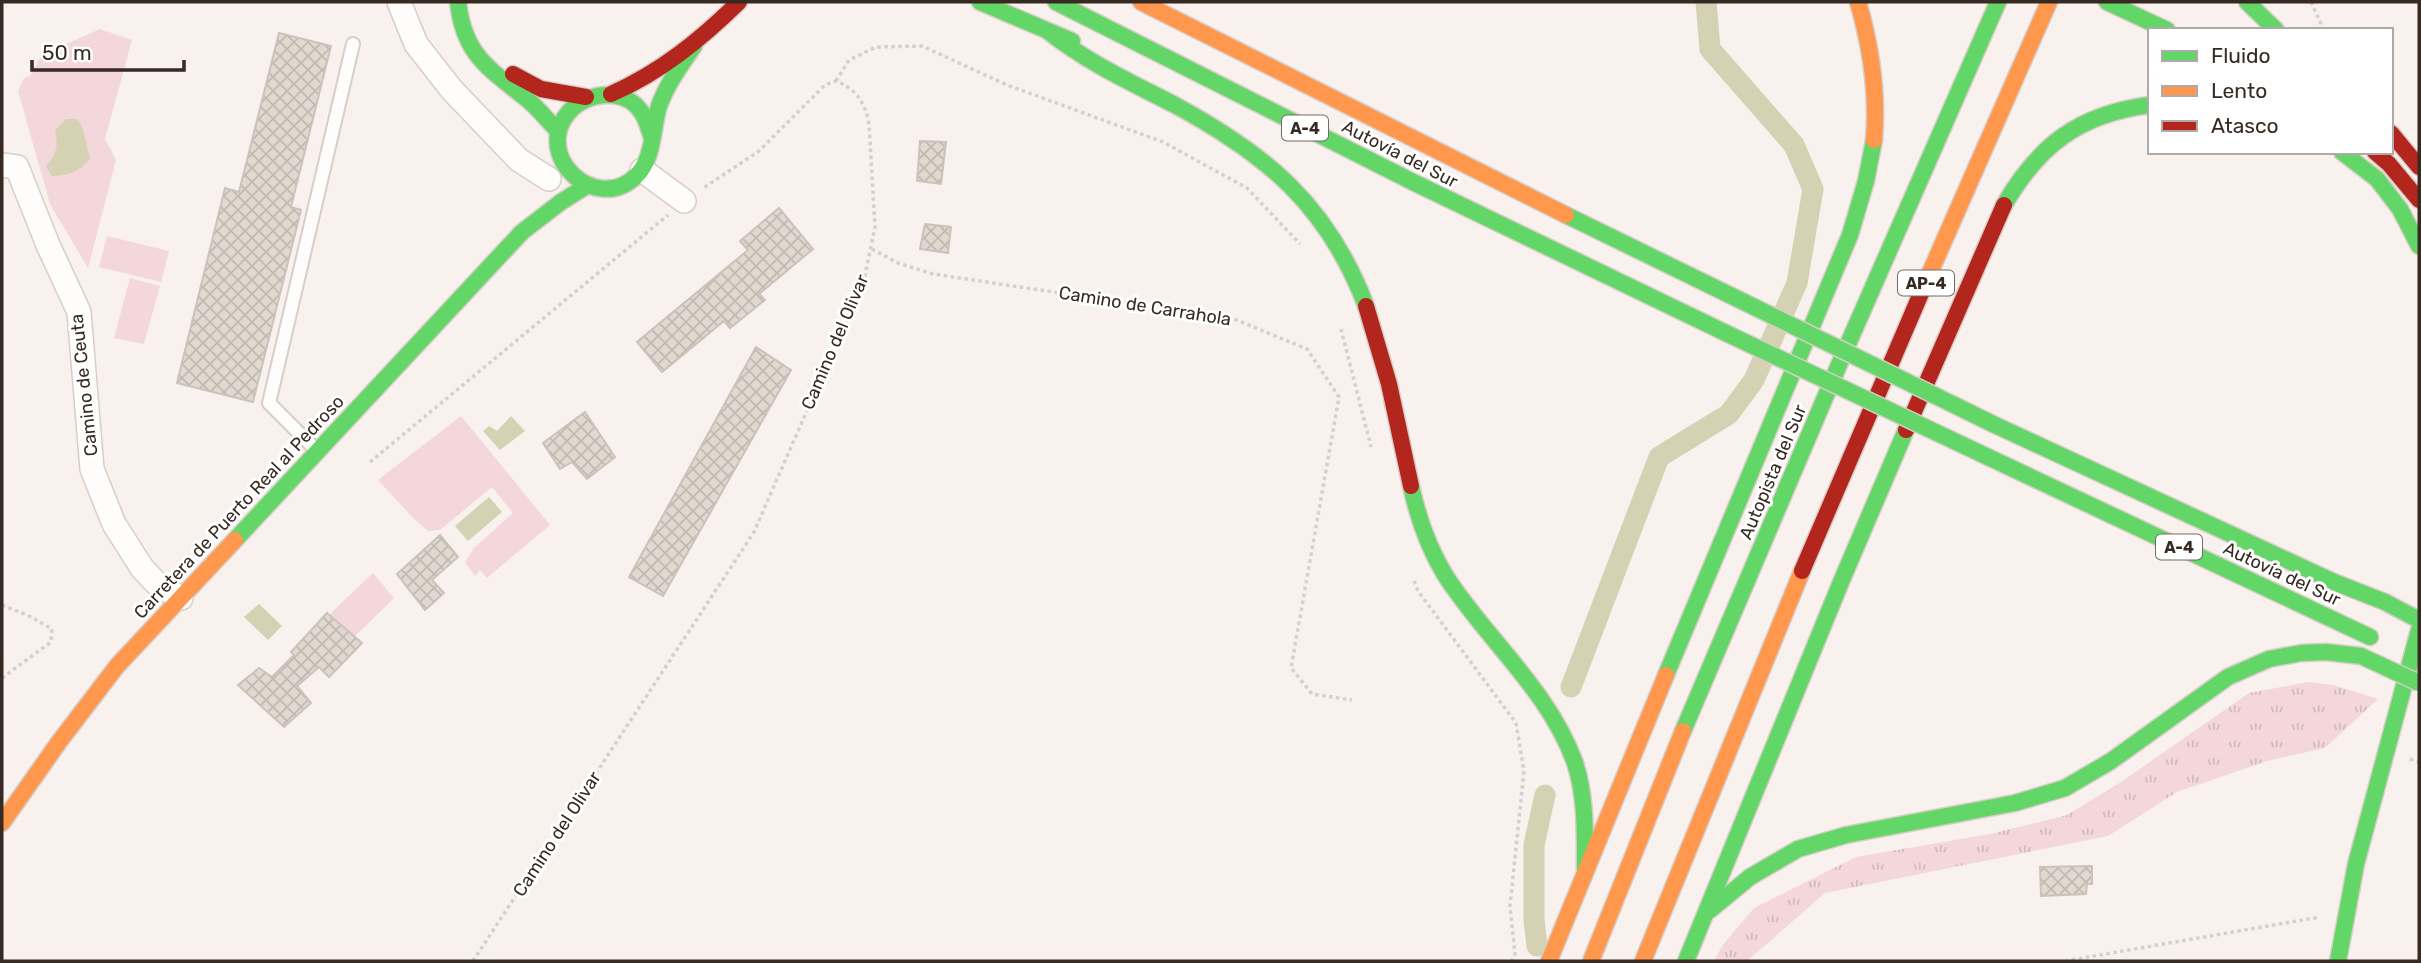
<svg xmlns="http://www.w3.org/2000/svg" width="2421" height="963" font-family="Rubik,sans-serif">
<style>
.grass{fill:url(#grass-tufts)}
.garden{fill:#f3d7db}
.water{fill:#d4d2b2}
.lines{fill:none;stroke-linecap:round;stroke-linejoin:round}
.canal{stroke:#d4d2b2;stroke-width:21}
.building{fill:url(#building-cross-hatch);stroke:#cac3bb;stroke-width:2}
.lane-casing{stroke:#d8cec8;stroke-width:16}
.street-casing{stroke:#d8cec8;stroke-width:26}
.fast-casing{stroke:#d8cec8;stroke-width:19}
.slow-casing{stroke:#d8cec8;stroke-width:19}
.jam-casing{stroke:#d8cec8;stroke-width:19}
.path{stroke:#d3d0cd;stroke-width:3.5;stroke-dasharray:3.5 3.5;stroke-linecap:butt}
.lane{stroke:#fefdfc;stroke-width:12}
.street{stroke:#fefdfc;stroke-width:23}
.fast{stroke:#63d668;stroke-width:16}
.slow{stroke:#ff974d;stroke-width:16}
.jam{stroke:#b3261e;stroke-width:16}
.fast-bridge-casing{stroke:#d8cec8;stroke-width:19;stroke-linecap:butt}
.fast-bridge{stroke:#63d668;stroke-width:16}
.labels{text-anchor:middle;stroke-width:6;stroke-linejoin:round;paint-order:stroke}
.shield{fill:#fff;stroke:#726a64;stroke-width:2}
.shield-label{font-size:16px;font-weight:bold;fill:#362a22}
.street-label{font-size:18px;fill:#362a22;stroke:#fff}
</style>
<defs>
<pattern id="grass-tufts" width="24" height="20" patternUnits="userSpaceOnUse" patternTransform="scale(1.75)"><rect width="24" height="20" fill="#f3d7db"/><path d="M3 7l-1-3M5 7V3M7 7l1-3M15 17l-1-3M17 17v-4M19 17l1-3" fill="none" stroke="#d1b9bc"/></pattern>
<pattern id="building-cross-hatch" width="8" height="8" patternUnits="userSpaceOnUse" patternTransform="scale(1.75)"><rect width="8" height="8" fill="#e1d9cf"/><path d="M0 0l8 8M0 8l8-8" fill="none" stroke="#c2bab1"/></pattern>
</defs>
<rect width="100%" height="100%" fill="#f9f1ed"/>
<path class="grass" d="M2309,682L2333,685L2378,699L2325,748L2267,761L2177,792L2108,836L1825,893L1747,961H1714L1722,946L1754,908L1856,857L1990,834L2067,815L2121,782L2249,693Z"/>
<g class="garden">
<path d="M100,29L132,40L105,139L116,160L88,268L50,204L18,91L24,78L30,76L42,55Z"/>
<path d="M107,236L169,251L161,282L99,267Z"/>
<path d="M130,278L160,286L144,344L114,338Z"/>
<path d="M461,416L550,525L487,578L480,570L475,576L465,562L474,548L513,513L492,487L440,530L428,531L413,518L378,480Z"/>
<path d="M373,573L394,598L354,637L330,614Z"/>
</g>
<g class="water">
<path d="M66,119H77C86,130 85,144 90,158C82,171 67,176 52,176L46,166C56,155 59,146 55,130Z"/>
<path d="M511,416L525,431L500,450L483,431L489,426L497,431Z"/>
<path d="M489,497L502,512L468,541L455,526Z"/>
<path d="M259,604L282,626L268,640L244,617Z"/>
</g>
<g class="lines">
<g class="canal">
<path d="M1571,687L1659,457L1729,414L1754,380L1797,283L1813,189L1794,145L1710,49L1706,2"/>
<path d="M1537,946L1534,920V845L1545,795"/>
</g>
</g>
<g class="building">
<path d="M279,33L331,46L291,207L301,210L253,402L177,383L225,188L239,192Z"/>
<path d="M920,141L946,142L941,184L917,181Z"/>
<path d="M779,208L813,249L759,294L765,300L730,328L724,321L662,372L637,342L748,250L740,241Z"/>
<path d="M925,224L951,227L948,253L920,249Z"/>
<path d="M756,347L791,370L663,596L629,577Z"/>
<path d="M585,412L615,457L587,479L572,462L560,469L543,443Z"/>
<path d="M440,535L458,557L432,580L444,593L425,610L397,574Z"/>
<path d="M327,613L362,643L329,677L319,667L297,686L311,703L284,727L238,685L259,668L272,677L294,655L291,652Z"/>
<path d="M2092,866V884H2087L2086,894L2041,896L2040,867Z"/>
</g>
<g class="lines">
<g class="lane-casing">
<path id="lane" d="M317,451L269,403L353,44"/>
</g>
<g class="street-casing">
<g id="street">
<path d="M399,2L416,44L452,90L519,160L549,179"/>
<path d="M2,165L17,167L48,245L79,312L92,469L114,524L142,568L158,585L181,598"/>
<path d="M642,170L684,201"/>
</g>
</g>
<g class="fast-casing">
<g id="fast">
<path d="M458,2C464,56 489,68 528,100C539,109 548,121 558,131"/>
<path d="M980,2L1072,41"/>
<path d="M1056,2L1415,183L1730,335"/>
<path d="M2107,2L2167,30"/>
<path d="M2247,2L2276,30"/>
<path d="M1049,32C1087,62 1130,82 1173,104C1266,154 1328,205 1366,306"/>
<path d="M652,138C649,130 647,120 642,113C626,87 586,91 568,113C532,157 597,215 636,176C654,159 652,129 659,106C667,84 681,65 694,46"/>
<path d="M2342,152L2377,179L2400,209L2419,246"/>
<path d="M2004,205C2039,145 2079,114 2150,105"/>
<path d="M1566,215L1744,302"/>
<path d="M1995,425L2334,582L2385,602L2419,620"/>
<path d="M1988,457L2370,637"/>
<path d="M1411,486C1418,518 1428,547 1445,575C1486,639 1549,690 1575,763C1586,796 1585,834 1585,869"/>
<path d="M235,540L522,232L561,202L588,185"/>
<path d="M1666,675L1850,235L1866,181L1874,140"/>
<path d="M1683,731L1841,360L1998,2"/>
<path d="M1710,910L1750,877L1798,849L1846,835L2015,803L2065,788L2111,761L2228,677L2269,659L2301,653L2326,652L2361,656"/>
<path d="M1686,961L1841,582L1906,430"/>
<path d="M2338,961L2356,864L2419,630"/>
</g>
</g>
<g class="slow-casing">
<g id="slow">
<path d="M1141,2L1566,215"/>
<path d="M1858,2C1871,47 1878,93 1874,140"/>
<path d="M1925,284L2049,2"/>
<path d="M2,823L59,742L117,666L235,540"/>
<path d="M1549,961L1666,675"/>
<path d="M1591,961L1683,731"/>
<path d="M1643,961L1802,571"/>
</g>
</g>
<g class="jam-casing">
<g id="jam">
<path d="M513,74L541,89L586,97"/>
<path d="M611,94C661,72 700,40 739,2"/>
<path d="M2391,133L2419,167"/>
<path d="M2375,152L2389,164L2419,200"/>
<path d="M1366,306L1389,384L1411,486"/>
<path d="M1906,430L2004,205"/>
<path d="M1802,571L1925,284"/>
</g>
</g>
<g class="path">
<path d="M2311,2L2324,30"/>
<path d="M836,81L849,60L876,47L922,46L1007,85L1163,142L1247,188L1300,244"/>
<path d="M872,249L898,263L933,274L1234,319L1307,349L1339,397L1291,668L1312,694L1352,700"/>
<path d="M1341,329L1371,447"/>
<path d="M370,462L668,215"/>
<path d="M1414,581L1418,591L1516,723L1524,771L1510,906L1515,954L1512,961"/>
<path d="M2,605L29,616L52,629L51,642L2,678"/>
<path d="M2410,759L2419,762"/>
<path d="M473,961L754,532L864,280L875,227L869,124C865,102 856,89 836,81L825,85L759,151L702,189"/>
<path d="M2065,961L2320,917"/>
</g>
<use href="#lane" class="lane"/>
<use href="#street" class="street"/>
<use href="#fast" class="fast"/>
<use href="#slow" class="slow"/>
<use href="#jam" class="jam"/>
<g class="fast-bridge-casing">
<g id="fast-bridge">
<path d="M1744,302L1995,425"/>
<path d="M1730,335L1988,457"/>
<path d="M2361,656L2419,683"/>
</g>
</g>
<use href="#fast-bridge" class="fast-bridge"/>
</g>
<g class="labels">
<g class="shield">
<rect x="1282" y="115.5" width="46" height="25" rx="5"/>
<rect x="1898" y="270.5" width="56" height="25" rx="5"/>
<rect x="2156" y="534.5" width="46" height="25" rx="5"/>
</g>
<g class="shield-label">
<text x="1305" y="134">A-4</text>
<text x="1926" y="289">AP-4</text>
<text x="2179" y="553">A-4</text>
</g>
<g class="street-label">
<text transform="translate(1400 154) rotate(27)" y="6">Autovía del Sur</text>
<text transform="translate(1145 306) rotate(9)" y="6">Camino de Carrahola</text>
<text transform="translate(835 342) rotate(-67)" y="6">Camino del Olivar</text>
<text transform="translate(84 385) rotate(-96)" y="6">Camino de Ceuta</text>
<text transform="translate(1773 472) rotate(-67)" y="6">Autopista del Sur</text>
<text transform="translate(239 507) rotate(-47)" y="6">Carretera de Puerto Real al Pedroso</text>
<text transform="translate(2282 574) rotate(25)" y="6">Autovía del Sur</text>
<text transform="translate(557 834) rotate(-57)" y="6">Camino del Olivar</text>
</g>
</g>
<rect width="2421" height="963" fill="none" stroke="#362a22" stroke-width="7"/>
<rect x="2148" y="28" width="245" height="126" fill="#ffffff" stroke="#afaaa7" stroke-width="2"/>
<rect x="2162" y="51" width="35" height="10" fill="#63d668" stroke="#afaaa7" stroke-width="2"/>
<text x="2211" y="63" font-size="21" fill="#362a22">Fluido</text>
<rect x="2162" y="86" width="35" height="10" fill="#ff974d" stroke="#afaaa7" stroke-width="2"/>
<text x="2211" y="98" font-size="21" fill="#362a22">Lento</text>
<rect x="2162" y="121" width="35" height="10" fill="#b3261e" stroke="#afaaa7" stroke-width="2"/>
<text x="2211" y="133" font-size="21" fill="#362a22">Atasco</text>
<path d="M32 60v10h152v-10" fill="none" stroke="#362a22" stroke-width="3.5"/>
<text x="42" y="60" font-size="21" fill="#362a22" stroke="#ffffff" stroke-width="5" paint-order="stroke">50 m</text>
</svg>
